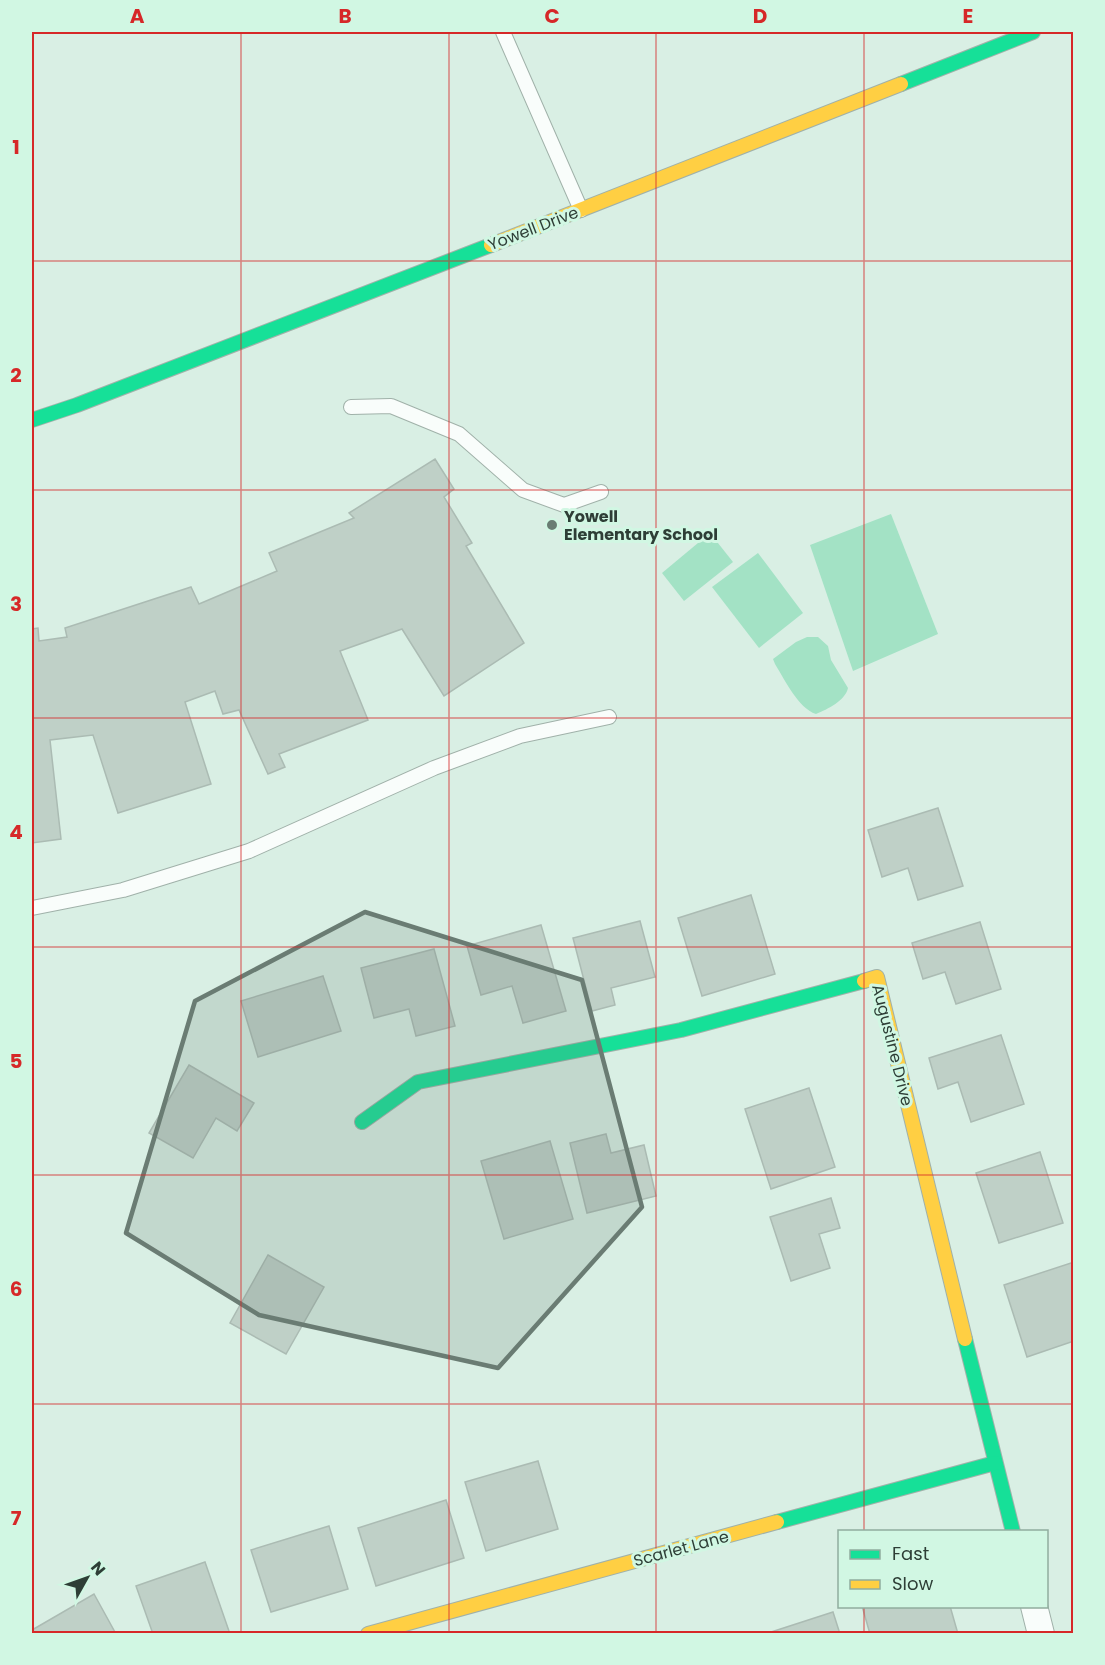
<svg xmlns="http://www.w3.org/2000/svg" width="1105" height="1665" font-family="Poppins,sans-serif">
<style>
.green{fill:#a3e2c5}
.building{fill:#bfd0c7;stroke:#abbbb3;stroke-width:1.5}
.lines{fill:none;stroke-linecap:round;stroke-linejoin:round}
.lane-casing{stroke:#a0b1a9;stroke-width:16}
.street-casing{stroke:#a0b1a9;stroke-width:28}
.fast-casing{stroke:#a0b1a9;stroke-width:16}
.slow-casing{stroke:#a0b1a9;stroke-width:16}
.lane{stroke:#f9fdfb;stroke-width:14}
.street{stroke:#f9fdfb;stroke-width:26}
.fast{stroke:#16e098;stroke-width:14}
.slow{stroke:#ffcf43;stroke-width:14}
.marked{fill:#6a7c73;fill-opacity:0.2;stroke:#6a7c73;stroke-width:4.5;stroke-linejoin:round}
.grid{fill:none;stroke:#d62828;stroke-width:1.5;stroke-opacity:0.55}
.poi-dot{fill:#6a7c73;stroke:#d1f7e3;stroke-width:2}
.labels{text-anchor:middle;stroke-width:6;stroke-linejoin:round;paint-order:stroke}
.street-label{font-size:16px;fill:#2e3e36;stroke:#d1f7e3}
.poi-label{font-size:16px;font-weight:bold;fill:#2e3e36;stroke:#d1f7e3;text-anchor:start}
.neatline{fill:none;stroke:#d62828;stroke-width:2}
.grid-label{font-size:20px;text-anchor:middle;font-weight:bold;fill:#d62828}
</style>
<rect width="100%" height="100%" fill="#d9efe4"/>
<g class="green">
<path d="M891,514L938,634L853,671L810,545Z"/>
<path d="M710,533L733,562L684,601L662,573Z"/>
<path d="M758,553L803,613L759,648L712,587Z"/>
<path d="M807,637H818L828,646L831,660L848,688C845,701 828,709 816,714C798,708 785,680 775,664L773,659L796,642Z"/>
</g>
<g class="building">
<path d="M435,459L454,489L444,497L472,543L466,546L524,643L444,696L402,629L340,651L368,720L279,754L285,767L268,774L239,710L223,714L215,691L185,702L211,784L118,813L93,735L50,740L61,839L32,843V629L38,628L39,641L67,637L65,628L191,587L199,604L277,571L269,553L354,518L349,513Z"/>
<path d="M938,808L963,886L918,900L908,868L882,877L868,830Z"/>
<path d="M751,895L775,974L702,996L678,918Z"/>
<path d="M640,921L655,977L611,988L615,1005L592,1011L573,938Z"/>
<path d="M980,922L1001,989L956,1004L945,972L923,979L912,943Z"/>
<path d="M541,925L566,1011L523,1023L512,986L481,995L467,946Z"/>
<path d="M434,949L455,1026L416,1036L409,1009L374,1018L361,968Z"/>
<path d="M323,976L341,1031L258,1057L241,1001Z"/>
<path d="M1001,1035L1024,1104L971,1122L958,1082L938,1089L929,1058Z"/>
<path d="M189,1065L254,1103L237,1131L216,1118L193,1158L149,1133Z"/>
<path d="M809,1088L835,1167L771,1189L745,1109Z"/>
<path d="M606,1134L611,1153L644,1145L656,1196L587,1213L570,1143Z"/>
<path d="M550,1141L573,1219L504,1239L481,1161Z"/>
<path d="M1040,1152L1063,1223L999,1243L976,1173Z"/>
<path d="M831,1198L840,1228L819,1234L830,1268L791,1281L770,1217Z"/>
<path d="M268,1255L324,1287L286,1354L230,1323Z"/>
<path d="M1074,1262V1341L1027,1357L1004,1285Z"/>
<path d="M538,1461L558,1529L486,1551L465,1482Z"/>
<path d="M446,1500L464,1558L376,1586L358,1528Z"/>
<path d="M329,1526L348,1589L271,1612L251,1550Z"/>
<path d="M205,1562L230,1634H153L136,1586Z"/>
<path d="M94,1594L116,1634H32V1630Z"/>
<path d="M862,1606H950L958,1634H870Z"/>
<path d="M833,1612L840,1634H765Z"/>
</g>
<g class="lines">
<g class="lane-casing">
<g id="lane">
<path d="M503,32L581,210"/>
<path d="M351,407L391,406L459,434L523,490L564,505L601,492"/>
<path d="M32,908L123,890L249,851L434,768L520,736L609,717"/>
</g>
</g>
<g class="street-casing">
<path id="street" d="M1034,1606L1041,1634"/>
</g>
<g class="fast-casing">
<g id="fast">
<path d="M901,84L1033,32"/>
<path d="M32,420L77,405L491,245"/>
<path d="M362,1122L418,1082L681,1030L864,981"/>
<path d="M965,1339L1013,1532"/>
<path d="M777,1522L995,1463"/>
</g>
</g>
<g class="slow-casing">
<g id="slow">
<path d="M491,245L901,84"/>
<path d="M864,981L877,977L965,1339"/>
<path d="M368,1634L777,1522"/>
</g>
</g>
<use href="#lane" class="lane"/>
<use href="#street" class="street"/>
<use href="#fast" class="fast"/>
<use href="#slow" class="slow"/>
</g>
<path class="marked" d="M365,912L582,980L642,1207L498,1368L259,1315L126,1233L195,1001Z"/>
<path class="grid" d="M241,32V1634M449,32V1634M656,32V1634M864,32V1532M32,261H1074M32,490H1074M32,718H1074M32,947H1074M32,1175H1074M32,1404H1074M864,1606V1634"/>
<circle class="poi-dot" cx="552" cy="525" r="6"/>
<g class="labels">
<g class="street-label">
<text transform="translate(533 228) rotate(-21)" y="6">Yowell Drive</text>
<text transform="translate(893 1045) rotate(76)" y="6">Augustine Drive</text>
<text transform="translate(681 1548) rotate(-15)" y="6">Scarlet Lane</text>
</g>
<g class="poi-label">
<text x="564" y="522">Yowell<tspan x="564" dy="18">Elementary School</tspan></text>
</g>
</g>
<rect width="1105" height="1665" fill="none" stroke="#d1f7e3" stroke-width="66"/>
<rect x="838" y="1530" width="210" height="78" fill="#d1f7e3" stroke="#90ad9e" stroke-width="1.5"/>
<rect x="850" y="1550" width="30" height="9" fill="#16e098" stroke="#90ad9e" stroke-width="1.5"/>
<text x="892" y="1560" font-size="18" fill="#2e3e36">Fast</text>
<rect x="850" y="1580" width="30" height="9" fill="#ffcf43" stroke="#90ad9e" stroke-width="1.5"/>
<text x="892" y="1590" font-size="18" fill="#2e3e36">Slow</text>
<g transform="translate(87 1578) rotate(50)" stroke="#d1f7e3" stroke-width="4.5" paint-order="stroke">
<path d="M0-4.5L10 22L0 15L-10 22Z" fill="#2e3e36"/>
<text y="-9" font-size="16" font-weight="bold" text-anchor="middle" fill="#2e3e36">N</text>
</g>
<rect x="33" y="33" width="1039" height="1599" class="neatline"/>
<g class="grid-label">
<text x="137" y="23">A</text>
<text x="345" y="23">B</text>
<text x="552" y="23">C</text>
<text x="760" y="23">D</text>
<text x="968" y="23">E</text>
<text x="16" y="154">1</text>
<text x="16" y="382">2</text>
<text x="16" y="611">3</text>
<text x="16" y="839">4</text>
<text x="16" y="1068">5</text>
<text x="16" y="1296">6</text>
<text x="16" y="1525">7</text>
</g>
</svg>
